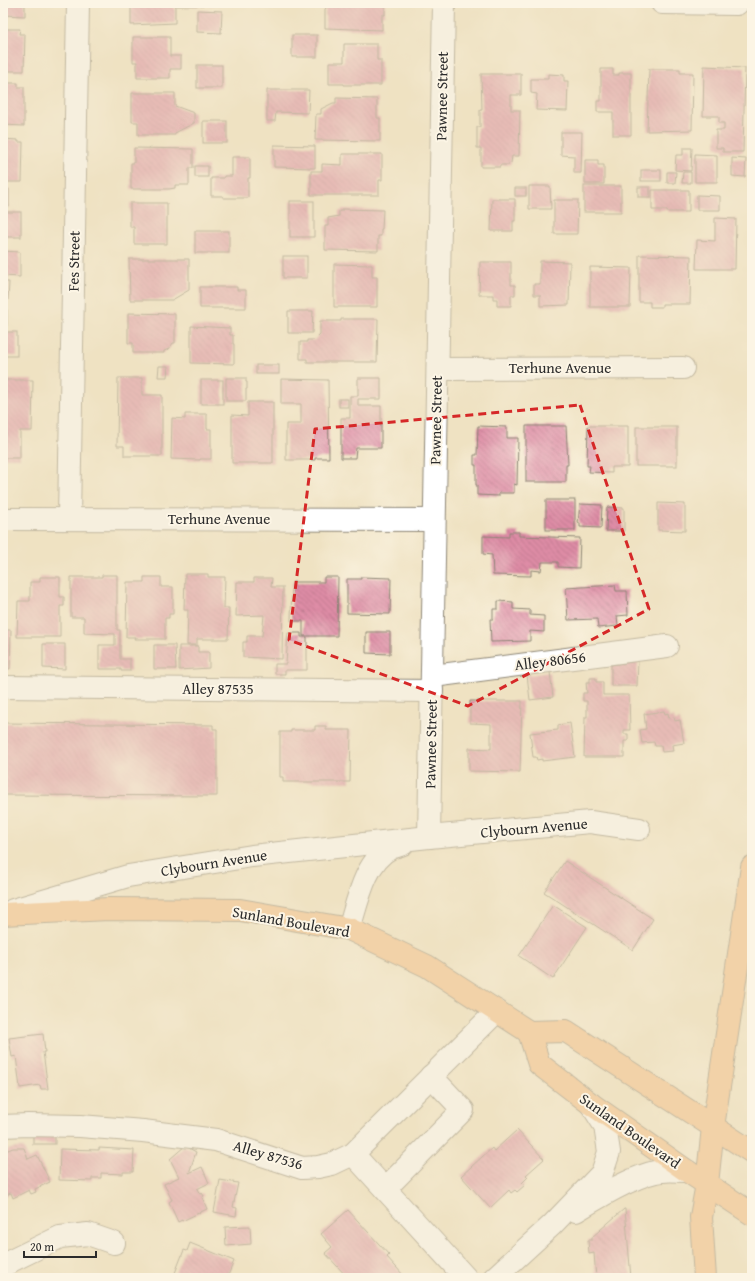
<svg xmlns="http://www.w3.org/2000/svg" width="755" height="1281" font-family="'Gentium Book Plus',serif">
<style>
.building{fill:url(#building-back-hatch)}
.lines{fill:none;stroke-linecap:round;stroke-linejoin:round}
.minor-casing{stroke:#8d8676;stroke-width:24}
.major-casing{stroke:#8d8676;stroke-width:24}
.highway-casing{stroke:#8d8676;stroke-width:24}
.minor{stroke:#fff;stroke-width:22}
.major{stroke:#f6be87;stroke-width:22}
.highway{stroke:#f6be87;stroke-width:22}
.marked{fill:none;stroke:#d62828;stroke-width:3;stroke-dasharray:8 5;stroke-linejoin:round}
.labels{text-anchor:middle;stroke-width:4;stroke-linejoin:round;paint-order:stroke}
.street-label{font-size:15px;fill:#2b2b2b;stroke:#fcf5e5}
</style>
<defs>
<pattern id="building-back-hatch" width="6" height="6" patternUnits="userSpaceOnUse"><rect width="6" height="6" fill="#de8ca6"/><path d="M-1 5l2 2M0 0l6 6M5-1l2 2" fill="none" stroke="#b47387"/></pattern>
</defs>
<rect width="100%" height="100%" fill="#fcf5e5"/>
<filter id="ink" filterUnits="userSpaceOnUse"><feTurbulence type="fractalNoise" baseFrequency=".025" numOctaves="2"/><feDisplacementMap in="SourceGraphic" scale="8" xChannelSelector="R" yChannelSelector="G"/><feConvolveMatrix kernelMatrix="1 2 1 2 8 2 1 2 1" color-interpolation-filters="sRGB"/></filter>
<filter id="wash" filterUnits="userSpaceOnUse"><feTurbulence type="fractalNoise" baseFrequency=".012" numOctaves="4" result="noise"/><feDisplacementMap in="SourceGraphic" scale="16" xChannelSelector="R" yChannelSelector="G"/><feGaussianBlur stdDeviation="0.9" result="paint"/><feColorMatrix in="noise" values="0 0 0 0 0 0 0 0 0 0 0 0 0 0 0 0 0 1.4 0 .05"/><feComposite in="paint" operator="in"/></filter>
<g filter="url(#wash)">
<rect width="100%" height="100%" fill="#efe2c2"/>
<g id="blocks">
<g class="building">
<path d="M3,3H25V16L3,15Z"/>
<path d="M131,3H229V5L175,6V23L131,25Z"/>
<rect x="299" y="3" width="8" height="2"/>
<path d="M331,3H385V15H382V30L325,28V9Z"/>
<path d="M197,10L222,11L221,33L197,32Z"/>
<path d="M3,29H20L19,34H25L24,71H3Z"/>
<rect x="292" y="35" width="25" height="22"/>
<path d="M133,37H170V56H181V69H170V78H137V62H133Z"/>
<path d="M344,44H377V60H381V85H344V84H329V62H344Z"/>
<rect x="197" y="65" width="25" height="23"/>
<path d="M704,66L745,68L743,152H723V148H716V130H724V123H719V116H703Z"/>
<path d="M601,69H613V75H619V73H631V135H613V112H597V101H601Z"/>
<path d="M649,69H680V73H693L692,130L647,131Z"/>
<path d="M481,74H521V95H511V110H520L519,156H512L511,163L509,165H500V167H481V148H477V127H480V110H482Z"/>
<path d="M548,74L564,75V81H568L567,111L536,110L537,94L531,93V79H548Z"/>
<path d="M3,83H18V87H24V126L3,125Z"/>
<path d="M267,90H309L308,113L276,112L275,121H267Z"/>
<path d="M132,93H175V106L194,113V123L175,133V135H138V122H132Z"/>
<path d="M336,98L377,99V118H380V141L315,140L316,114H321V109L333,103H336Z"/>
<rect x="203" y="121" width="24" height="22"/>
<path d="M561,132H582L581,173H574V156L561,155Z"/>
<path d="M3,139L18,140V142H23L22,182H3Z"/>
<path d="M274,145L315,146V168L274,167Z"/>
<path d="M134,148L193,149V168H189V185H175V188L169,189H131V163H134Z"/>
<path d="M683,148H692L691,171L675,170L676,155H683Z"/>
<path d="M342,154H382V180H379V195H311V171H322V164L342,165Z"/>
<path d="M695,154L717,155V182H695Z"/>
<path d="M232,157H250V178H248V198H223V196H211V178H224V176H232Z"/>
<path d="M732,158L746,159L745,177L732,176Z"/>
<path d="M585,160H598V165H604V184H585Z"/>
<rect x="195" y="166" width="13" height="11"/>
<rect x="641" y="170" width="20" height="11"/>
<path d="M667,172H676L675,183H667Z"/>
<path d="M683,172H691V183H682Z"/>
<path d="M529,186H550L551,209H529Z"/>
<rect x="584" y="186" width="37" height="26"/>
<rect x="638" y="187" width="12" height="10"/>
<rect x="515" y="188" width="11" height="8"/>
<path d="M3,189H9V207L3,206Z"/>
<path d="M652,190H689V212H667V210H652Z"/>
<path d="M697,195L720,196V210H697Z"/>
<path d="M492,199H515V221H513V231H491Z"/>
<path d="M554,200H578L577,234H554Z"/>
<rect x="290" y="201" width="24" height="36"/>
<path d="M130,203H167V244H134V227H130Z"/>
<path d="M342,209L383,210L382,229H381V236H378V251L325,250V226H328V218L339,216V211H342Z"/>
<rect x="3" y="212" width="18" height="25"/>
<path d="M715,218L736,219L735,269H696L697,240L715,241Z"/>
<rect x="195" y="231" width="34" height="22"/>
<path d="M3,251L20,252V277L3,276Z"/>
<path d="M639,255L691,256L690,304H662V307H650V302H639Z"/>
<rect x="283" y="256" width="24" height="22"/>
<path d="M129,259H189V290L172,300H130Z"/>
<path d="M540,261L570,262L569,305L540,306V295H534V284H540Z"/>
<path d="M480,262H511V285H515V295H511V306H497V299H493V295H479Z"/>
<path d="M334,264L372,265V277H377V307H334Z"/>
<path d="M590,267L631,268L630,307H590Z"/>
<path d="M3,282H9L8,300H3Z"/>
<path d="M200,287H237V290H246V308H200Z"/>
<rect x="3" y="310" width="4" height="15"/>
<path d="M288,311H313L312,333H288Z"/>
<path d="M128,313L175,314V343H173L169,349L164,351V353H133V343H128Z"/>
<path d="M341,319H378L377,362H307V359H300V342H307V340H314L320,334V321H341Z"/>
<path d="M191,326L230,328V335H233V344H234V364L191,363Z"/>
<rect x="3" y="332" width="14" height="24"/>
<rect x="256" y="365" width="23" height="9"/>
<path d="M159,366H168L167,377H158Z"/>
<path d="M118,378H142V395H162V456H124V446H117Z"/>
<path d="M226,378H246V382H247V389H246V401H226Z"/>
<path d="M358,378H381V399H358V406H381V448H356L355,458H341V418H350V396H358Z"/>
<path d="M281,379L328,380L329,458H315V460H286V424H301V404H281Z"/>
<path d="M3,380H33L32,431H20V458H3Z"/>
<rect x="201" y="380" width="22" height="24"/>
<rect x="339" y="399" width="9" height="8"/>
<path d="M248,402H273V463H232V415L248,416Z"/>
<path d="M185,414H207V429H211V459H200V460L171,459L172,418L185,419Z"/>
<path d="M478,426L507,427V438H518L517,485L514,484V493H499V496L477,495V485H476V465H474V455H477Z"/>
<path d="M526,426H566L568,465H566V482H526Z"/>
<path d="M588,426H628V467H612V473L589,472L590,466H587Z"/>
<rect x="636" y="427" width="41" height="39"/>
<rect x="546" y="500" width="29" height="30"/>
<path d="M658,503L685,504V531L658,530Z"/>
<path d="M580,504L602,505L601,528L580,527V523H578Z"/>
<path d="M609,507L624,508V531H606L607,508Z"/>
<path d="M509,532H519V536L580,538L579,568L558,567V562H542L541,571L531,570V576L493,575L492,555L483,554V536L509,537Z"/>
<path d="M185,574H208V577H225L224,608H229L228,639H197V645H187L188,610H184Z"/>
<path d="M3,575L5,576V630H11L10,669L3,668Z"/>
<path d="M102,575H117V630H120V659H130V671H121V669H99V645H115V634L84,633V617H71V577H102Z"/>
<path d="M40,577H60V597H64V606H60V637H17L18,601H30V582H40Z"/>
<path d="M144,577H161V587H173V614H169V618H165V639H134L135,637H126L127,582H144Z"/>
<path d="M324,577H338L337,636H303V621H291L292,582H324Z"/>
<path d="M361,577L391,578L390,614L347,613V579H361Z"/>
<path d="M254,578H272L271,587H283L282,659L243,657V642H247V636H262L264,615L236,616L237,582H254Z"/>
<path d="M615,585L616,591H627L628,615L617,616L618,626L598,628L597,619L568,620L566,588Z"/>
<path d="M498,601L513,602V609L530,610V615L544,616V632L530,631V641L491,642L490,619H493V609H498Z"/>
<path d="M366,632H390V654L366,653Z"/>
<path d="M288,633H301V637H307V670H285V674H275V664H286Z"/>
<path d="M43,644H65V669L43,668Z"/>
<path d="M154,645H175L176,669H154Z"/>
<path d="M179,646H198V652H209V668L179,670Z"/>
<path d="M638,661L637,686H611V665Z"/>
<path d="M550,672L553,697L530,700L527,675Z"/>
<path d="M590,678H596V682H603V695H629L630,730H624V734H628V741H624V757H584L585,717H587V701H583V693H587L586,682H590Z"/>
<path d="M470,701H522L520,772L469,771V748L491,749V724L470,723Z"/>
<path d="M664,711L665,714L668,713L669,718L674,717L675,721L680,720L684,743L672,745L673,751L662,752L661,746H655L654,742L642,743L640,730L646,729L644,714Z"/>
<path d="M3,723L213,725V729H217V796L3,795Z"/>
<path d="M570,723L575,757L542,761V759L537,760L536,757H533L530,733L558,730V725Z"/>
<path d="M315,726H326V730H351L350,782H283V777H280V732H291V730H315Z"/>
<path d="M565,861L653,919L633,950L544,892Z"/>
<path d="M553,905L587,927L553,979L519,956Z"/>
<path d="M43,1034L45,1052H43L48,1089H41L40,1085L20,1088L16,1056L12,1057L9,1038Z"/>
<path d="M517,1130L544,1159L526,1175L528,1177L522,1183L525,1185L517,1192L515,1190L511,1193L509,1190L490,1208L461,1176L492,1148L494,1151Z"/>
<rect x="33" y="1133" width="22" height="11"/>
<path d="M185,1146L196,1152L189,1173L202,1167L209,1183L197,1189L200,1194L202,1193L204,1196L202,1197L207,1209L182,1221V1220L178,1222L169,1202L172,1200L164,1184L179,1177L170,1159Z"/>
<path d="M13,1148H24L28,1159L37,1155L50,1182L35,1189L36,1192L31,1194L29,1190L13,1198L11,1193L3,1196V1152Z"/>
<path d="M99,1148L134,1150L133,1172H123V1174L101,1173V1178H92V1181L59,1180L60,1149L99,1150Z"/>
<path d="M220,1180L238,1183L233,1207L237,1208L236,1216L214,1212Z"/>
<path d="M624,1209H625L631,1278H596L594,1253L589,1254L588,1240H592V1237Z"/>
<path d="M348,1210L389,1255L387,1257L404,1276L401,1278H348L325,1253L332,1247L321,1234Z"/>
<path d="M250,1226L251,1244L226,1246L225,1227Z"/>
<path d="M190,1243L234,1261L227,1278H173L184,1250L187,1251Z"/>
</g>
</g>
</g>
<g filter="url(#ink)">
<use href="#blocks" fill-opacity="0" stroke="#8d8676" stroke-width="1"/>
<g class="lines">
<g class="minor-casing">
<g id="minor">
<path d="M662,3L737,4"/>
<path d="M438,369L683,368"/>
<path d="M69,518L78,3"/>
<path d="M3,519L434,520"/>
<path d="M433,676L667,646"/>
<path d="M3,687L432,691"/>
<path d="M429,837L444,3"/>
<path d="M13,910L128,876L252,856L429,837L590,822L639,829"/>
<path d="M349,929C357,904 365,860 391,848C395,846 399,846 403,844"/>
<path d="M3,1126L28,1125L80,1126L143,1131L216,1140L302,1168L318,1167L332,1164L353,1154L497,1011"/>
<path d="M353,1154L466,1278"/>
<path d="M385,1189L463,1110L431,1076"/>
<path d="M576,1211C597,1198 638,1173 662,1171C670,1170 678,1171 687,1171"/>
<path d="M3,1268L11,1261L60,1237L88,1234L114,1243"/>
<path d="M494,1278L552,1225L602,1173L609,1152L605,1126L591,1104"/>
</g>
</g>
<g class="major-casing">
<g id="major">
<path d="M3,914L109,909L240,910L349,929L427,966L529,1032L566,1031L752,1152"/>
<path d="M529,1032L539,1064L591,1104L687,1171L752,1214"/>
</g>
</g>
<g class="highway-casing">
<path id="highway" d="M705,1278L701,1217L707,1184L713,1127L752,867"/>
</g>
<use href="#minor" class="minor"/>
<use href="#major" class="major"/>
<use href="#highway" class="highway"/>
</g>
</g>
<path d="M0 0H755V1281H0ZM580,405L649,609L468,706L289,640L315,429Z" fill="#efe2c2" fill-opacity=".55" fill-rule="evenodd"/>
<path class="marked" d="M580,405L649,609L468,706L289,640L315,429Z"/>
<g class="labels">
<g class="street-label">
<text transform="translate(442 96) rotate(-89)" y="5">Pawnee Street</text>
<text transform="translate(74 261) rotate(-89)" y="5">Fes Street</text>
<text x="560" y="373">Terhune Avenue</text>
<text transform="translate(436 420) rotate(-89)" y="5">Pawnee Street</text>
<text x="219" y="524">Terhune Avenue</text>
<text transform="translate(550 661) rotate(-7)" y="5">Alley 80656</text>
<text x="218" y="694">Alley 87535</text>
<text transform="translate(431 744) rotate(-89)" y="5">Pawnee Street</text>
<text transform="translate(534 828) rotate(-5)" y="5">Clybourn Avenue</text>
<text transform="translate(214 863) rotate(-9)" y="5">Clybourn Avenue</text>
<text transform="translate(291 922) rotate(10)" y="5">Sunland Boulevard</text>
<text transform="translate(630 1131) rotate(35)" y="5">Sunland Boulevard</text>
<text transform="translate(268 1155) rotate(16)" y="5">Alley 87536</text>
</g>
</g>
<rect width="755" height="1281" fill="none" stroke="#fcf5e5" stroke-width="16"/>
<path d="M24 1251v6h72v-6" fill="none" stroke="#2b2b2b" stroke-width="2"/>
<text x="30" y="1251" font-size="12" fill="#2b2b2b" stroke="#fcf5e5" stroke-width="3" paint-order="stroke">20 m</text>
</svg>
